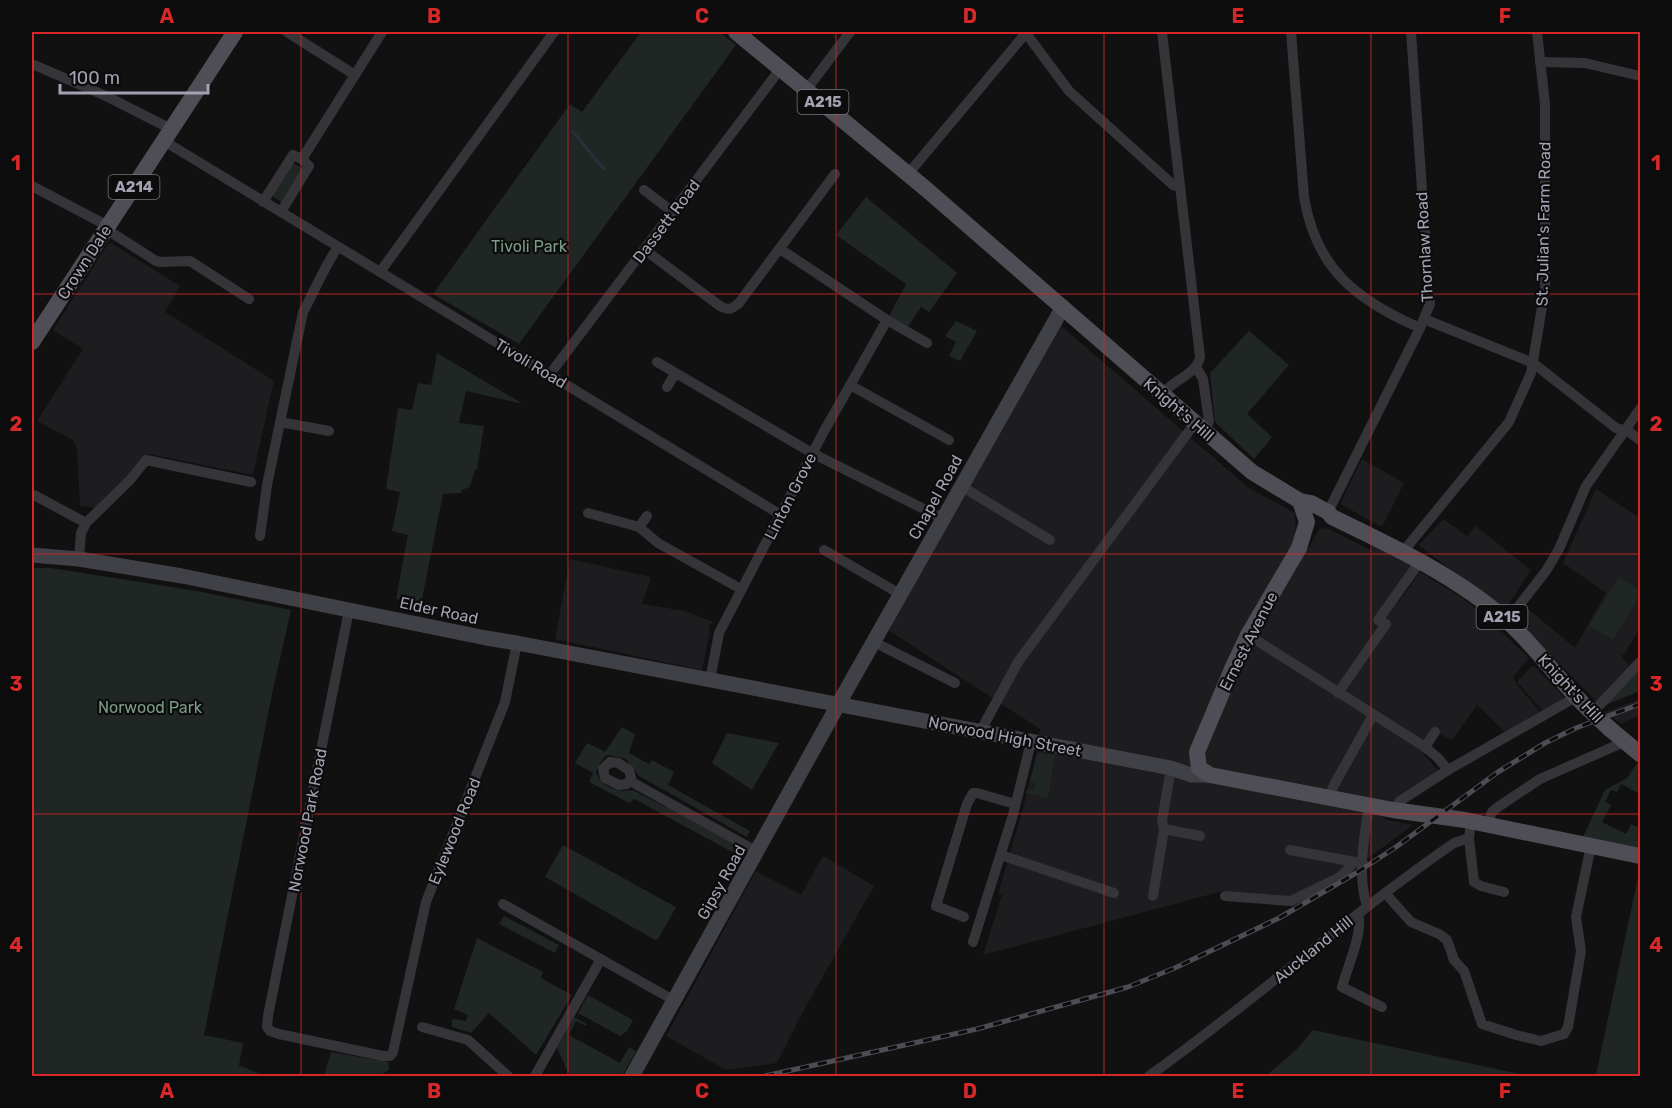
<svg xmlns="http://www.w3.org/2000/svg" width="1672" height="1108" font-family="Rubik,sans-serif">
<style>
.built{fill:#1d1d1f}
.green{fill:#1f2623}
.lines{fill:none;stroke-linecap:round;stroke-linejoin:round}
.stream{stroke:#2b2f3a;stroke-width:3}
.street{stroke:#353439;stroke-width:10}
.secondary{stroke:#404047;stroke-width:15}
.primary{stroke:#4f4e56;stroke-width:16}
.rail-casing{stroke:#4d4c54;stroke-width:5}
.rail{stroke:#0c0c0d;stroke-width:3;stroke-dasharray:9;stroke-linecap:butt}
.primary-bridge{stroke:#4f4e56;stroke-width:16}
.grid{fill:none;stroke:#d62828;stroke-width:1.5;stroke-opacity:0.55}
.labels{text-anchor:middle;stroke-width:4.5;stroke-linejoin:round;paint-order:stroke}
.shield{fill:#0c0c0d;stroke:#767580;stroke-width:1.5}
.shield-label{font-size:15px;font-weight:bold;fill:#a3a2b2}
.street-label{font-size:16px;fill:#a3a2b2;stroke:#0c0c0d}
.park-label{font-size:16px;fill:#7a9c87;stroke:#0c0c0d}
.neatline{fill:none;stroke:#d62828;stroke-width:2}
.grid-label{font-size:20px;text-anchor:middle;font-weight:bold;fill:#d62828}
</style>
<rect width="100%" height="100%" fill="#111112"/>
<g class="built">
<path d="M111,243L180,286L165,312L274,381L253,475L148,454L99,508L80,506L77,449L73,440L37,421L83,349L53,330L108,244Z"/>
<path d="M1060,325L1249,488L1295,513L1296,541L1309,548L1319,529L1327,528L1370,550L1373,545L1413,567L1392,600L1398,603L1420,572L1461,597L1484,615L1529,658L1513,677L1518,686L1542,714L1507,734L1477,705L1452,740L1438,733L1424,755L1439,771L1398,798L1383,819L1413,825L1311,900L1291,901L1223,891L983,955L1002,895L998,894L1023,808L1037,753L1040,729L888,630Z"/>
<path d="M1362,459L1404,483L1382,527L1340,504Z"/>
<path d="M1596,489L1640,518V627L1624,655L1620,653L1629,666L1596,701L1532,636L1518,620L1527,608L1575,648L1606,593L1563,563Z"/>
<path d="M1443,519L1467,536L1476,526L1531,570L1504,611L1419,545Z"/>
<path d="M570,559L651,577L642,604L685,611L713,622L708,626L710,631L702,670L555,639Z"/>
<path d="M1533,665L1566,699L1543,711L1517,682Z"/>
<path d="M1640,699V715L1621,724L1605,712Z"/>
<path d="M823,856L874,886L800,1017L777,1063L726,1070L666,1036L756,871L801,895Z"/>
</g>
<g class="green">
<path d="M641,32H720L736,45L519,344L433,294L570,104L582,112Z"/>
<path d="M292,163L303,168L283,203L272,196Z"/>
<path d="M866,197L957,273L929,312L921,307L907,328L889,316L906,284L836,235Z"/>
<path d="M956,321L977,331L960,361L949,356L956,342L945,336Z"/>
<path d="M1249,331L1289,365L1247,414L1272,437L1254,459L1215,422L1210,373Z"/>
<path d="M437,353L523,404L466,391L459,423L484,426L477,470L475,469L470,487L462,490L461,493L443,494L421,604L396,599L408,535L392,531L400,492L386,489L398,408L412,410L418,383L431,385Z"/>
<path d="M32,568H51L197,591L291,610L272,694L204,1035L243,1043L239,1066C250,1068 256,1074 267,1076H32Z"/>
<path d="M1619,577L1640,590V595L1613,640L1589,626Z"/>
<path d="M1640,655V691L1601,707L1596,701Z"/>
<path d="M622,727L635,734L629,753L649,764L652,760L674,772L668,785L750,831L747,837L639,776L626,759L608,755L604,757L596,771C600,787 618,793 633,790L665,807L670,808L741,846L736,854L634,799L629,803L589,782L593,773L575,763L587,743L605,752Z"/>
<path d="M727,733L779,743L752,790L712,763Z"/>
<path d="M1037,753L1055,755L1048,798L1026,793L1027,789L1033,791L1036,784L1030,781Z"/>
<path d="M1640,759V794L1621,784L1617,792L1611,790L1605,802L1611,805L1602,822L1626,834L1631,824L1640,828V849L1583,837L1605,790L1627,778Z"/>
<path d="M563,845L676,907L658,939L655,940L545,877Z"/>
<path d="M1640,868V1076H1596L1600,1056Z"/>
<path d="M504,916L559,945L555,953L499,924Z"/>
<path d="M477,938L543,972L541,978L572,995L536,1055L489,1013L471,1033L452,1027V1019L466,1021L468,1015L454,1009Z"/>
<path d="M588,995L633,1020L627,1031L620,1036L578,1013Z"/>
<path d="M574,1017L587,1024L586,1026L576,1021L569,1035L620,1063L629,1047L636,1051L622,1076H574L568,1072L557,1048Z"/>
<path d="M1313,1030L1529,1076H1266L1298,1048Z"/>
<path d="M331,1052L388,1062L389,1070L379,1076H324Z"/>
</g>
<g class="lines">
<path class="stream" d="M573,132L604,169"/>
<g class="street">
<path d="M287,32L355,75"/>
<path d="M1025,32L1069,91L1173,185L1179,187"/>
<path d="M1162,32L1200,357C1197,374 1172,381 1162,394"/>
<path d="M1291,32L1304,197C1316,269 1356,300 1420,328"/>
<path d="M1540,62L1585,63L1640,76"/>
<path d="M32,64L106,96L171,129"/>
<path d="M807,89L850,32"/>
<path d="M164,141L781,515"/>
<path d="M302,159L382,32"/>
<path d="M908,174L1026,33"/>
<path d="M32,186L108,226"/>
<path d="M644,190L673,212"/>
<path d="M263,202L293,155L302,159L309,166L281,212"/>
<path d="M106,229L156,261L161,262L190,261L249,299"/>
<path d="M780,249L887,320L927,343"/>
<path d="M645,250L720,306C729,311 732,309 739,303L835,174"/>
<path d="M380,272L554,32"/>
<path d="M1424,319L1533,363L1616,428L1628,431L1640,440"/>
<path d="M657,362L812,453L944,519"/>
<path d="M1196,367L1203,379L1209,421L1204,431"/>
<path d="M550,374L781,68"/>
<path d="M850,385L949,440"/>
<path d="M667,387L675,374"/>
<path d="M280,422L329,431"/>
<path d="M961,486L1050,540"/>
<path d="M34,495L86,523"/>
<path d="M1328,512L1420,328L1430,304L1411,32"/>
<path d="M588,513L639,527L658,543L741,589"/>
<path d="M639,527L647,516"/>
<path d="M260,536L267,485L303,312C315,290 324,267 338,247"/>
<path d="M824,550L900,594"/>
<path d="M1402,553L1509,422L1531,373L1545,289V104L1537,32"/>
<path d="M79,559L81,533L86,523L130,480L146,460L251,482"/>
<path d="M349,610L268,1016L267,1027L270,1031L279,1034L383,1056H390L393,1052L426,902L505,702L517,643"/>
<path d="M1507,621L1546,571L1559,549L1586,486L1640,409"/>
<path d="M1248,635L1425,747L1438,758L1448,770"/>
<path d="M874,642L955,683"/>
<path d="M710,680L719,633L823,433L887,320"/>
<path d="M1338,693L1386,624L1378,620L1419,563"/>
<path d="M1592,713L1640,662"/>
<path d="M980,732L1018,662L1195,423"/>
<path d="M1425,747L1435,732"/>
<path d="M610,762L618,763L629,770L631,778L627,784L619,785L605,778L603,769Z"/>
<path d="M630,781L758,852"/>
<path d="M1329,798L1334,785L1373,715"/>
<path d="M1393,810L1400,801L1448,770L1576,697"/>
<path d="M1487,825L1492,812L1498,807L1540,779L1624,742"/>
<path d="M1164,829L1200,836"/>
<path d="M1469,838L1474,882L1481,886L1504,892"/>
<path d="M1290,850L1355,862"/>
<path d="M1001,855L1114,893"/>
<path d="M1385,893L1411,922L1439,934L1447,940L1454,960L1464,971L1482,1024L1516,1035L1541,1041L1564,1034L1568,1027L1581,951L1576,917L1591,846"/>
<path d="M1153,896L1164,829L1162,821L1171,768"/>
<path d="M1225,896L1291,901L1340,877L1355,862L1363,863"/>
<path d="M503,904L675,1001"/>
<path d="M1367,906C1357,875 1364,838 1369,806"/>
<path d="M1358,914C1364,931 1347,968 1342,987L1382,1007"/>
<path d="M964,917L936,906L967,804L973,793H977L1015,804"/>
<path d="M973,942L1013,815L1031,742"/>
<path d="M422,1027L468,1040L508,1076"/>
<path d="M535,1076L601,959"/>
<path d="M1149,1076C1253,1002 1348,916 1454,843L1469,838L1471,822"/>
</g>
<g class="secondary">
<path d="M32,555L79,559L182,576L486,638L517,643L1171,768L1191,775H1210"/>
<path d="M632,1076L848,687L1063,307"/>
</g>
<g class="primary">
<path d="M736,32L926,189L1252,472L1300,501L1311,503L1328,512L1332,517C1392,546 1456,576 1506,620C1540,650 1564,689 1598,718"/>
<path d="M32,342L235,32"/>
<path d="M1300,501L1307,522L1299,548L1248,635L1232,669L1197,752L1199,768L1210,775L1393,810L1465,820L1640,856"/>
<path d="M1610,729L1640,754"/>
</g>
<g class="rail-casing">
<path id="rail" d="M765,1076L977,1029L1128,987L1177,967L1279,918L1356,873L1396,847L1498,772L1545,743L1576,728L1640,704"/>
</g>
<use href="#rail" class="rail"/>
<path class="primary-bridge" d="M1598,718L1610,729"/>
</g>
<path class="grid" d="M301,32V1076M568,32V1076M836,32V1076M1104,32V1076M1371,32V1076M32,294H1640M32,554H1640M32,814H1640"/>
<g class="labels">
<g class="shield">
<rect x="797.5" y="90" width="51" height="24" rx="4.5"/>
<rect x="108.5" y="175" width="51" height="24" rx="4.5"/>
<rect x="1476.5" y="605" width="51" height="24" rx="4.5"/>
</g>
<g class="shield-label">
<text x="823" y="107">A215</text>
<text x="134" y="192">A214</text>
<text x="1502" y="622">A215</text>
</g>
<g class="street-label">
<text transform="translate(666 221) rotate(-53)" y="6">Dassett Road</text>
<text transform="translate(1543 224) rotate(-89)" y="6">St. Julian's Farm Road</text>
<text transform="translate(1424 247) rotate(-93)" y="6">Thornlaw Road</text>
<text transform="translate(84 262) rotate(-57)" y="6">Crown Dale</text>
<text transform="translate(531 363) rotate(31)" y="6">Tivoli Road</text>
<text transform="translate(1179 409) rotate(41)" y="6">Knight's Hill</text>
<text transform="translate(790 496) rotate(-63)" y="6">Linton Grove</text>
<text transform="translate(935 497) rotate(-61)" y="6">Chapel Road</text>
<text transform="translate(439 610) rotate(12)" y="6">Elder Road</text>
<text transform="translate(1248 641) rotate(-63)" y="6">Ernest Avenue</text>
<text transform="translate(1571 688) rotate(47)" y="6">Knight's Hill</text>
<text transform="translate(1005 736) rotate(11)" y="6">Norwood High Street</text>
<text transform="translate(307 820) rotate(-79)" y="6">Norwood Park Road</text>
<text transform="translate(454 831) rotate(-68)" y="6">Eylewood Road</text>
<text transform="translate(721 882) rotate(-61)" y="6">Gipsy Road</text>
<text transform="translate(1313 949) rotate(-39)" y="6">Auckland Hill</text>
</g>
<g class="park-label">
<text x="529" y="252">Tivoli Park</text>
<text x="150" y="713">Norwood Park</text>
</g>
</g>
<rect width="1672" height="1108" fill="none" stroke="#0c0c0d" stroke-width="66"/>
<path d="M60 84v9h148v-9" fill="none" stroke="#a3a2b2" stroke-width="3"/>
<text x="69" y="84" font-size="18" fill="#a3a2b2" stroke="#0c0c0d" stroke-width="4.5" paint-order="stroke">100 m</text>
<rect x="33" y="33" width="1606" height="1042" class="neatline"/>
<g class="grid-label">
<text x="167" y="23">A</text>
<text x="434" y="23">B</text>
<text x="702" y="23">C</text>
<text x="970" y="23">D</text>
<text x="1238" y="23">E</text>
<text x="1505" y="23">F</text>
<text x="16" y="170">1</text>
<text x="1656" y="170">1</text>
<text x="16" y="431">2</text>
<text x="1656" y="431">2</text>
<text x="16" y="691">3</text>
<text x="1656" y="691">3</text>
<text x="16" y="952">4</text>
<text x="1656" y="952">4</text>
<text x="167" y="1098">A</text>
<text x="434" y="1098">B</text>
<text x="702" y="1098">C</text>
<text x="970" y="1098">D</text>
<text x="1238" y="1098">E</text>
<text x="1505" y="1098">F</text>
</g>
</svg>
